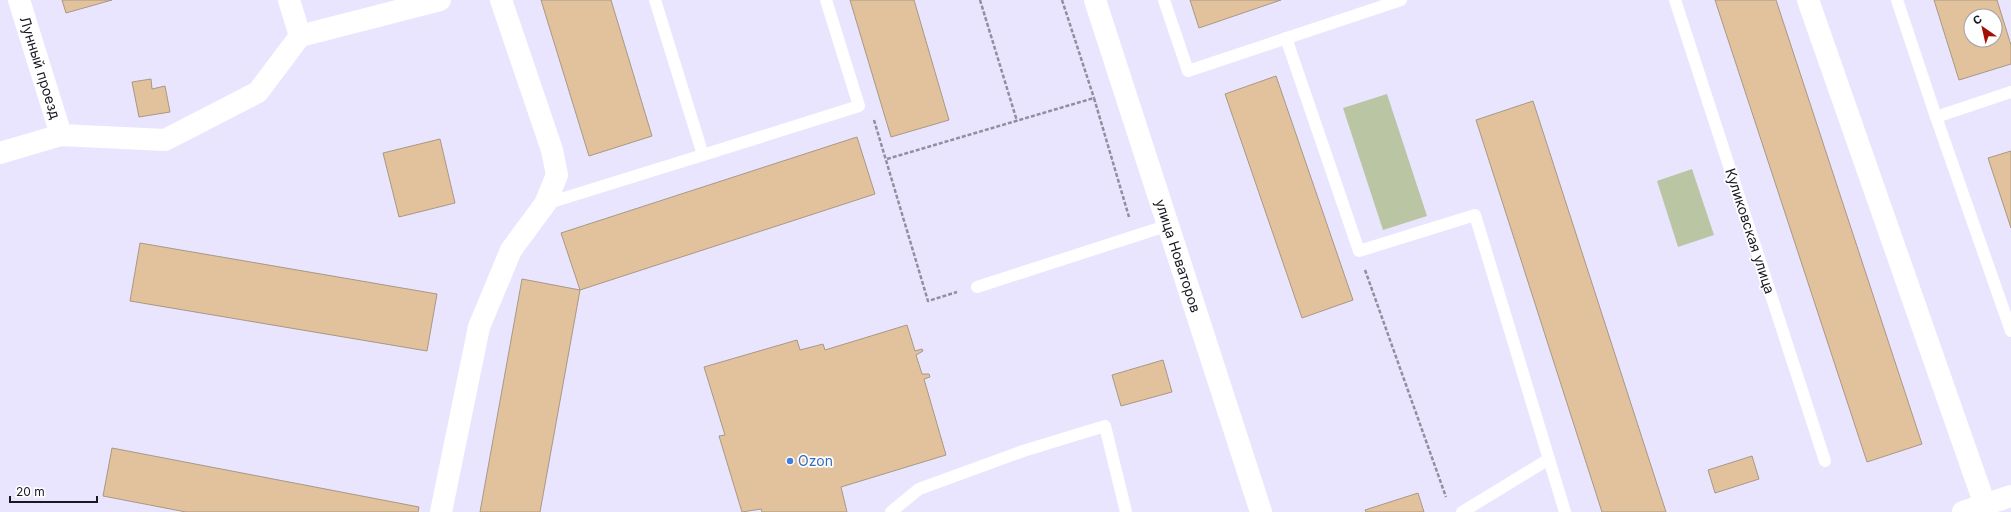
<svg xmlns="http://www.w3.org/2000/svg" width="2011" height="512" font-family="Inter,sans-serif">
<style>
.green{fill:#b9c5a3}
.building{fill:#e1c29c;stroke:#a89884;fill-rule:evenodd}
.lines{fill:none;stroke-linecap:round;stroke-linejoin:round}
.path{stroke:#918ea0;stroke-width:2.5;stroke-dasharray:4 2;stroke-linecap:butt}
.lane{stroke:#fff;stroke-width:12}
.street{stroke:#fff;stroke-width:22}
.secondary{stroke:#fff;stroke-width:22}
.shop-dot{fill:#3f7fe0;stroke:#fff;stroke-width:1.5}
.labels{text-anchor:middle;stroke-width:3.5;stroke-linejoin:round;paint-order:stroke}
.street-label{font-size:14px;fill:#191720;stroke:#fff}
.shop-label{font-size:14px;fill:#366cbe;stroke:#fff;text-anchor:start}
</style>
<rect width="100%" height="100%" fill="#eae5fe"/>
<g class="green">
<path d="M1387,94L1427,216L1383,230L1343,108Z"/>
<path d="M1692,169L1714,235L1678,247L1657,181Z"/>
</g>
<g class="building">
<path d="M62,0H112L66,13Z"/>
<path d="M541,0H611L652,136L589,156Z"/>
<path d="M850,0H914L949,120L891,137Z"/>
<path d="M1190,0H1281L1199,28Z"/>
<path d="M1715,0H1776L1922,444L1867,462Z"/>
<path d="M1934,0H1997L2011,45V64L1959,80ZM1971,16H1995V40H1971Z"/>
<path d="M1276,76L1353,300L1302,318L1225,94Z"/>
<path d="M151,79L152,89L165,86L170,112L139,117L132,82Z"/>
<path d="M1533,101L1666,512H1602L1476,120Z"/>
<path d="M857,137L875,194L580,290L561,233Z"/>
<path d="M440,139L455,203L399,217L383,153Z"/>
<path d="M2011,151V228L1988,158Z"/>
<path d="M140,243L437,294L427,351L130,301Z"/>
<path d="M522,279L580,290L540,512H480Z"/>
<path d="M907,325L915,351L922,349L923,351L916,355L922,374H929L930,377L924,379L946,455L841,487L847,512H762L761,509L742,512L719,436L725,435L704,367L797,340L800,350L823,344L825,350Z"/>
<path d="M1163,360L1172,392L1121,406L1112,375Z"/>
<path d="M112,448L419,507L418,512H186L103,496Z"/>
<path d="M1752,456L1759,479L1715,493L1708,470Z"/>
<path d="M1418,493L1424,512H1366L1365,510Z"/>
</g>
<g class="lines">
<g class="path">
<path d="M980,0L1017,121"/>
<path d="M1062,0L1094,98"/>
<path d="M874,120L928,301L957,292"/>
<path d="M887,159L1094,98L1129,217"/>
<path d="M1365,270L1446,497"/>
</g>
<g class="lane">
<path d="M1164,0L1188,71L1401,0"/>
<path d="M1675,0L1825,461"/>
<path d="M1897,0L1936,117"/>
<path d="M1286,38L1359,251L1475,215L1565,512"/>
<path d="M2011,92L1936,117L2011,331"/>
<path d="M703,155L859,106L826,0"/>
<path d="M545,204L703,155L655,0"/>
<path d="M977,287L1169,225"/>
<path d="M891,512L919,489L1023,451L1105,426L1126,512"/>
<path d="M1462,512L1549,459"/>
</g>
<g class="street">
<path id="s1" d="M19,0L61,135"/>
<path d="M289,0L300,36"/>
<path d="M1808,0L1985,505"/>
<path d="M0,153L61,135L165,140L258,92L300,36L440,0"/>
<path d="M441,512L479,327L511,250L545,204L557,175L552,150L501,0"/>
<path d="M1963,512L2011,496"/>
</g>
<path class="secondary" id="s2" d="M1095,0L1261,512"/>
</g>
<circle class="shop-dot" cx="790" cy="461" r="4"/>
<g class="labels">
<g class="street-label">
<text dy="5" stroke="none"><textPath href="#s1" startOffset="71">Лунный проезд</textPath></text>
<text transform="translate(1750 231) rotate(72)" y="5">Куликовская улица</text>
<text dy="5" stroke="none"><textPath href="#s2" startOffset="269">улица Новаторов</textPath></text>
</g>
<g class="shop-label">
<text x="798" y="466">Ozon</text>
</g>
</g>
<g transform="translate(1983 28) rotate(326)"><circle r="19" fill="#ffffff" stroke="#a3a2a6"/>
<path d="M0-3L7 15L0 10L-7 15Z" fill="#a40f03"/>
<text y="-6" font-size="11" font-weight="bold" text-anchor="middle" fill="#191720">С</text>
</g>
<path d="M10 496v6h87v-6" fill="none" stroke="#191720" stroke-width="2"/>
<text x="16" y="496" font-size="12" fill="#191720" stroke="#ffffff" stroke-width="3" paint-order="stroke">20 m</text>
</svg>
